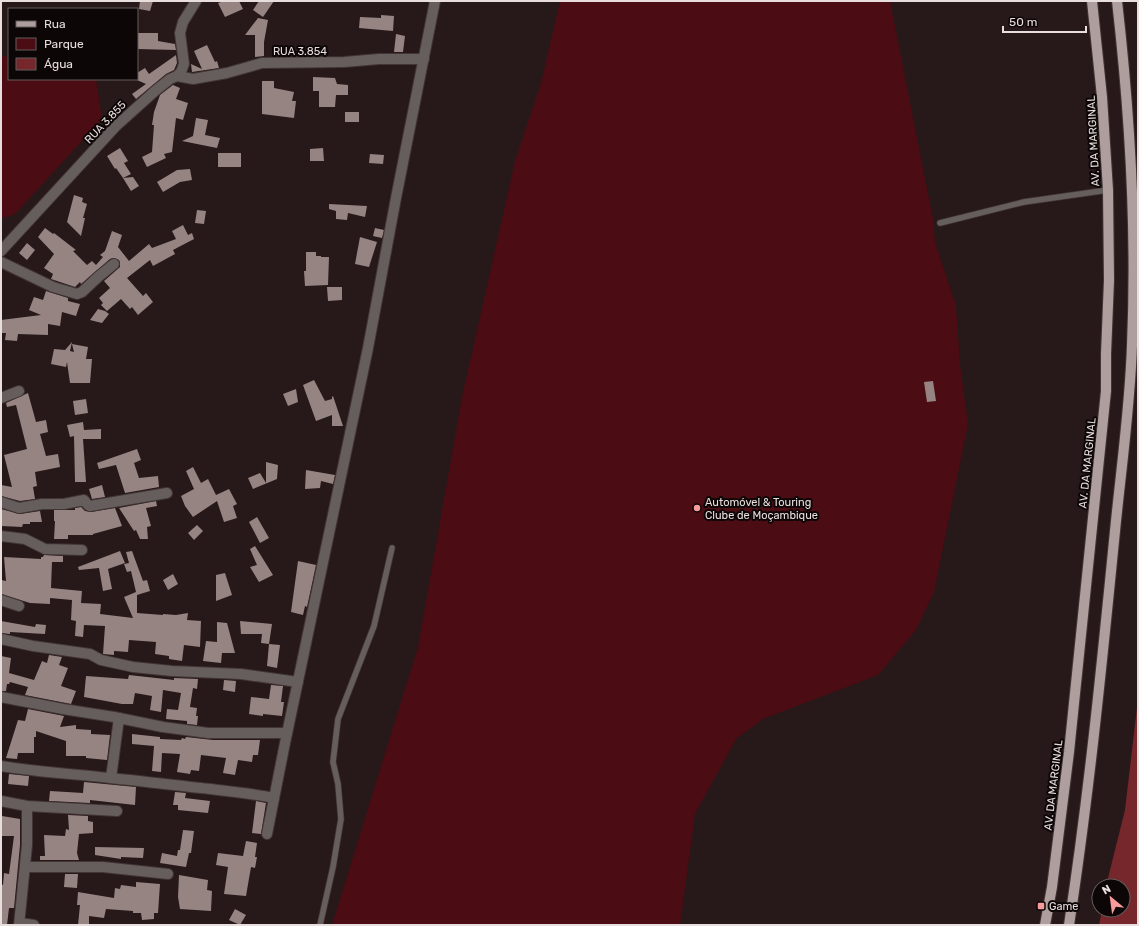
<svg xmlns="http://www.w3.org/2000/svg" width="1139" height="926" font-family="Rubik,sans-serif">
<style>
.green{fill:#4b0c13}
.water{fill:#76272c}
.building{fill:#968483}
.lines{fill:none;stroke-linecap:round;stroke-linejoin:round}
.lane-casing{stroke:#423534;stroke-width:7}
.street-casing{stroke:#423534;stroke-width:12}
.primary-casing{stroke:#423534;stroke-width:12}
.lane{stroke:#655e5d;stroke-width:5.5}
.street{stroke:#655e5d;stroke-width:10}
.primary{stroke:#ae9e9e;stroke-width:10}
.poi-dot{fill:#f59b9b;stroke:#0c0606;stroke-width:1.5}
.labels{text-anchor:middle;stroke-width:4;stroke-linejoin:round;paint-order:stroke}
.street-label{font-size:11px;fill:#e8dedd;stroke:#0c0606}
.poi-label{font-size:11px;fill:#e8dedd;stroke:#0c0606;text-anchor:start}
</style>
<rect width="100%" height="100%" fill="#271919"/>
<g class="green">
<path d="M560,1H890L933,219L935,242L956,306L960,365L968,424L934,592L916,630L878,675L763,719L736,739L695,814L680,925H332L418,647L462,397L515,161L541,83Z"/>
<path d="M1,56L9,57V79H96L102,119L14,215L1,218Z"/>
</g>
<path class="water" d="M1138,699V925H1099L1102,910H1123V886H1106L1125,810Z"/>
<g class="building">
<path d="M140,1H153L150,11L139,9Z"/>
<path d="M224,1H239L243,9L225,17L218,3Z"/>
<path d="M259,1H274L263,17L253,10Z"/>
<path d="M381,15L394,16L393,31L359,28L360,17L381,18Z"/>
<path d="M258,18L268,20L264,42V56L255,57V35H245Z"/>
<path d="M137,33H158V41L175,44L176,50L137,49Z"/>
<path d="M396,34L405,36L403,52H394Z"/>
<path d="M207,45L215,62L217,61L219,68L192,72L191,64L202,69L194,51Z"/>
<path d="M176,55L177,63L174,70L166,74L136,99L132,94L146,84L137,80V73L145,68L149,74Z"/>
<path d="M313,77L335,78L337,84L348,85V95H336L335,107H319V91H313Z"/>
<path d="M262,81H274V88L294,92L292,101H296L294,118L262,114Z"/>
<path d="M173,85L180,88L176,99L188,103L183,120L176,118L172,152L164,154L166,158L147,167L142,157L152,152L154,125H152L154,112L160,95Z"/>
<rect x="345" y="112" width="14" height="10"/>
<path d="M196,118L208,120L205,135L220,138L217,148L182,141L193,136Z"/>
<path d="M120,148L128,161L124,163L131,174L123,178L116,168L115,169L107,156Z"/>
<path d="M323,148L324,161H310V149Z"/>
<rect x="218" y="153" width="23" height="14"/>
<path d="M370,154L384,155L383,164L369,163Z"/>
<path d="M190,169L192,180L180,182L163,192L157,182L177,170Z"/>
<path d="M133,177L139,186L131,191L123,178Z"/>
<path d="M74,195L83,198L82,202L87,204L83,218H85L81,236L67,222Z"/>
<path d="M329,204L367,206L365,217L348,213L347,220L336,219V211L329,209Z"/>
<path d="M197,210L206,211L204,224L195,223Z"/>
<path d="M183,225L188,235L192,233L194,239L173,250L175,254L153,266L150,260L127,278L143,296L146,293L153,302L138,315L132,307L130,309L121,299L107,311L101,305L103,303L99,298L110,288L104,281L120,267V263L119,260L113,258L110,259L81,284L80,282L75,287L51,279L53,274L44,268L54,254L38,237L45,228L53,234L54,233L76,250L73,251L87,265L92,261L96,265L103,257L100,255L105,251L112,231L122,235L118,247L129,261L149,244L152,248L176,239L172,231Z"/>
<path d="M375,228L384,230L382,238L373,236Z"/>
<path d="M360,237L377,242L369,267L355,264Z"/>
<path d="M27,243L35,250L27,260L19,253Z"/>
<path d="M306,252H316V256H321V257H329L328,285L305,286L304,271H306Z"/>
<path d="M327,287H342V300L328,301Z"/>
<path d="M46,291L68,298V301L80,304L76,316L62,312L60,326L48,324V335L18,334L17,341L5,340L6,333H1V320L41,315L29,310L34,297L43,300Z"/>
<path d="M98,309L105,311L109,314L102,323L90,320Z"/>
<path d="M72,342L70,351L74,352L72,344L88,347L86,359H92L90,383H70L67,362L66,367L51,364L54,349L65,350Z"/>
<path d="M314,380L325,401L332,399V397L333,396L343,426H332V415L316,421L303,385Z"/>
<path d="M933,381L936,401L927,402L924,382Z"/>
<path d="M296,389L298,402L288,406L283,394Z"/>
<path d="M28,393L36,422L46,420L48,432L40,434L46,456L58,454L60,467L35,472L37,486L33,487L35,499L20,501L1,496V485L12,487L4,455L27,449L16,405L7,407L6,403Z"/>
<path d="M86,399L88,413L75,415L73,401Z"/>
<path d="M83,422L84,430L101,429V439H83L86,482H75L74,436L70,437L67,425Z"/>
<path d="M137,449L141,460L134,463L139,478L158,476L159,487L125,493L116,465L99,469L97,463Z"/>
<path d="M266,462L278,465L277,479L253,489L248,478L260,473L266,483Z"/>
<path d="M193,467L201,483L208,479L216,495L229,489L237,504L233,506L237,518L224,522L217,501L193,517L185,506L181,496L194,489L186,471Z"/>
<path d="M306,470L335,475L333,484L321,481L320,488L305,489Z"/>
<path d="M102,485L105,497L92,499L89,489Z"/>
<path d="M156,501L157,506L146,508L151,526L147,527L148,539H140L136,530L134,531L119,508Z"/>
<path d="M81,507L85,511L91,512L115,508L122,526L93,534V535H68V539H54L55,521H54V510H75V508Z"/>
<path d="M1,509L20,514L40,511L42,522H30V524H23L22,527L1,526Z"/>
<path d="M257,517L269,538L260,543L249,522Z"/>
<path d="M197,525L203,531L194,540L188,533Z"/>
<path d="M255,546L273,575L259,582L250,567L257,565L250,549Z"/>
<path d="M120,551L125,563L108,569L112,589L103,591L99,568L79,570L78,567Z"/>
<path d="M132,551L143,581L147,580L150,591L137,595V613L163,615V614L176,615L188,613L187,620L201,621L200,647L184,645L182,661L169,659V656L155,654L156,642L129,640L128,652L114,651V655L103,654L105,626L84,625L83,637L75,636L76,621L71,620L72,600L50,598V604L30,603L1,594V580L6,581L4,557L41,559V557H43L44,555L63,556V562H52L51,588L82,591L81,603L101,604L100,614L133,618L124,597L136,592L131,571L127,572L124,564L129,563L126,552Z"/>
<path d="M298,561L316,565L307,607L305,606L303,615L291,612Z"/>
<path d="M225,573L232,595L216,601V575Z"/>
<path d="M173,574L178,584L168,590L163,580Z"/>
<path d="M1,621L35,627L36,624L46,625L45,634L10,632V634L1,633Z"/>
<path d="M240,621L272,624L269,644L261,643L262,634H241Z"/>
<path d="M217,622L227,623L235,653H222L221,663L203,661L206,641L217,642Z"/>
<path d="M269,644L280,645L277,668L267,666Z"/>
<path d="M49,655L62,657L59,665L68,668L61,686L76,691L71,704L25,695L28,687L10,682L9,684H7L6,691H1V656L11,658L9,673L34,680L42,661L47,663Z"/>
<path d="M129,675L174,680V678L198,679L197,689L193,688L190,707L197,708L196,716H198L197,725L187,724V721L166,719L167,709L178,710L181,693L163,690L161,712L150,710L152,696L135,693L133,704H122L84,697L86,676L128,679Z"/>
<path d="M224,680L236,681L235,692L223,690Z"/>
<path d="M271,685L283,686L281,702H284L282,716L263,714V716L249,714L251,697L269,699Z"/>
<path d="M28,709L64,716L60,727L76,725V729L91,730V734L110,735L107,760L86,758V756H66V741L36,731V737H34V753H18L17,759L6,758L18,720L25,721Z"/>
<path d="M132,734L160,737V739L181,740L182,738L185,739L186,737L213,740H260L258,755H253L252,762L238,760L235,775L223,773L226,758L201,755L199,771L191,770L190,774L177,772L180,754L162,753L161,772L152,771L154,746L132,744Z"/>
<path d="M9,774L29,776L28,786L8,784Z"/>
<path d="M84,782L136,787L135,805L90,800V803L49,801L50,791L83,793Z"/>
<path d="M175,792L186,793L185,798L210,801L208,813L178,810V805H173Z"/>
<path d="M256,801L266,803L261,834L252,833Z"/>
<path d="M68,815L88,816V821L93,822V833L79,834L77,853L79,860H40V856H45L44,835L65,836L66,829L69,830Z"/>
<path d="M2,816L20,819V845L14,908H9L7,925H1V884L3,885L4,873L9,874L14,836H2Z"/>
<path d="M183,830L194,831L191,853H189L186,867L160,863L162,853L177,856L178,850H180Z"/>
<path d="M246,841L257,843L255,857H257L255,868L251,867L246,896L224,894L228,867L216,865L218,853L243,856Z"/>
<path d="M95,847L144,848L143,858L121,857V859L95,855Z"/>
<path d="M65,874H78L77,888L64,887Z"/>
<path d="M179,875L208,880L207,890L212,891L211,911L180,909L178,897Z"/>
<path d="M136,882L160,884L158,913H154V919L142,920L141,913H133V911L106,909L104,918L89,916V925H78L80,905H77L78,892L114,898L115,888L120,889L121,885L136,887Z"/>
<path d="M235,909L246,915L240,925L229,920Z"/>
</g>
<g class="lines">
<g class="lane-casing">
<g id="lane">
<path d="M940,223L1024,202L1108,190"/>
<path d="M320,925L333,867L341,819L338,784L333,762L338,719L374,626L392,548"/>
</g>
</g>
<g class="street-casing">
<g id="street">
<path d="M177,76L193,79L227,73L262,63L344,62L379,59H424"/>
<path d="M1,251L116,126L155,91L170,79L177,76L181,72L184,64L180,33L183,22L196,1"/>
<path d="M1,262L53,287L77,294L82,292L98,277L114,264"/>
<path d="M1,398L19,391"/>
<path d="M1,502L19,508L42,504H64L84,500L88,505L90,506L167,493"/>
<path d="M1,536L25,539L45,549L82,550"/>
<path d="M1,600L19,606"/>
<path d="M1,639L33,646L90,654L101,660L133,667L172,671L241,674L298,682"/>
<path d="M1,697L63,709L114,717L163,727L208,733H287"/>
<path d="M1,766C37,772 74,774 110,778C141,781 171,785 201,788C226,791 250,793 274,798"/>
<path d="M111,778L119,718"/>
<path d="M1,801L27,806L117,811"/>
<path d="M267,834L285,743L368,348L396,198L435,1"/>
<path d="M25,867H103L168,874"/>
<path d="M20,923L34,925"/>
<path d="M19,925L27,845V806"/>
</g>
</g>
<g class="primary-casing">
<g id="primary">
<path d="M1045,925L1052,887L1069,752L1106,391V354L1109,280L1108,190L1102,97L1092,1"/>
<path d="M1069,925C1089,794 1102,663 1115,531C1121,469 1130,408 1132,345C1137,230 1130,115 1117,1"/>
</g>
</g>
<use href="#lane" class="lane"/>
<use href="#street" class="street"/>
<use href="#primary" class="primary"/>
</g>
<g class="poi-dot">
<circle cx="697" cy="508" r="4"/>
<rect x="1037" y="902" width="8" height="8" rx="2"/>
</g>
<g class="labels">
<g class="street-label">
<text x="300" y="55">RUA 3.854</text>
<text transform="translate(105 122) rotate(-46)" y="4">RUA 3.855</text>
<text transform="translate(1093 141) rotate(-93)" y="4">AV. DA MARGINAL</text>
<text transform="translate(1087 463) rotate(-84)" y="4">AV. DA MARGINAL</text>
<text transform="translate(1053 785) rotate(-83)" y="4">AV. DA MARGINAL</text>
</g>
<g class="poi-label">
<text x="705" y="506">Automóvel &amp; Touring<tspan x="705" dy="13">Clube de Moçambique</tspan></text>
<text x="1049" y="910">Game</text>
</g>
</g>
<rect width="1139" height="926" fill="none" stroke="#e8dedd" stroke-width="4"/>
<rect x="8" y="8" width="130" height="72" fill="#0c0606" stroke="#645c5c"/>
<rect x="16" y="21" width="20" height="6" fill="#ae9e9e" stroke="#645c5c"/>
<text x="44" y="28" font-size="12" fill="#e8dedd">Rua</text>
<rect x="16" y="38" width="20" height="12" fill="#4b0c13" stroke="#645c5c"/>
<text x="44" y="48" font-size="12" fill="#e8dedd">Parque</text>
<rect x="16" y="58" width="20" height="12" fill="#76272c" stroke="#645c5c"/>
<text x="44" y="68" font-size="12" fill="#e8dedd">Água</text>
<g transform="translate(1111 898) rotate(331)"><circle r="19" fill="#0c0606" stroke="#645c5c"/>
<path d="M0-3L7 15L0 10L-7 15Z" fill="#f59b9b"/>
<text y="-6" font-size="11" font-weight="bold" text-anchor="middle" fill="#e8dedd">N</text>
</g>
<path d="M1003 26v6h83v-6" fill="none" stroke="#e8dedd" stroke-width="2"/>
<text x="1009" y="26" font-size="12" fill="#e8dedd" stroke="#0c0606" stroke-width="3" paint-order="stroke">50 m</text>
</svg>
